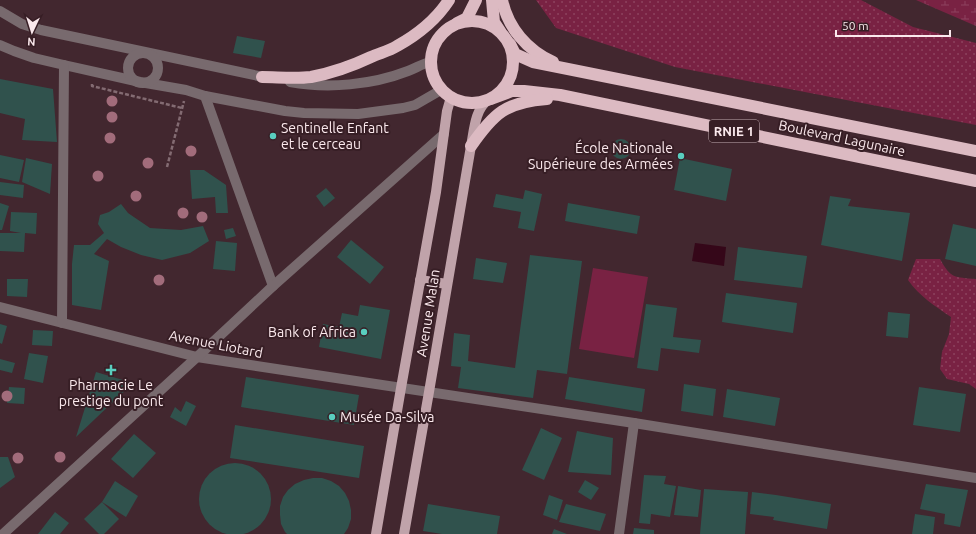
<svg xmlns="http://www.w3.org/2000/svg" width="976" height="534" font-family="Ubuntu,sans-serif">
<style>
.green{fill:url(#green-dots)}
.wetland{fill:url(#wetland-marsh)}
.pitch{fill:#792243}
.water{fill:#350719}
.building{fill:#30524d}
.lines{fill:none;stroke-linecap:round;stroke-linejoin:round}
.path{stroke:#836b72;stroke-width:2.5;stroke-dasharray:4 2;stroke-linecap:butt}
.minor{stroke:#786a6e;stroke-width:10}
.major{stroke:#c0a3aa;stroke-width:10}
.highway{stroke:#dcbac2;stroke-width:12}
.tree{fill:#a26c7b}
.poi-dot{fill:#59cebf;stroke:#371e25;stroke-width:1.5}
.labels{text-anchor:middle;stroke-width:4;stroke-linejoin:round;paint-order:stroke}
.shield{fill:#371e25;stroke:#c0acb1;stroke-width:1}
.shield-label{font-size:13px;font-weight:bold;fill:#fbe9ed}
.poi-label{font-size:14px;fill:#fbe9ed;stroke:#371e25;text-anchor:start}
.street-label{font-size:14px;fill:#fbe9ed;stroke:#371e25}
</style>
<defs>
<pattern id="green-dots" width="8" height="8" patternUnits="userSpaceOnUse"><rect width="8" height="8" fill="#792243"/><path d="M2 2h.1M6 6h.1" fill="none" stroke="#8d425e" stroke-width="1.8" stroke-linecap="round"/></pattern>
<pattern id="wetland-marsh" width="20" height="14" patternUnits="userSpaceOnUse"><rect width="20" height="14" fill="#792243"/><path d="M1 5h8M5 5V1M11 12h8M15 12V8" fill="none" stroke="#8d425e"/></pattern>
</defs>
<rect width="100%" height="100%" fill="#42272f"/>
<g class="green">
<path d="M536,0H861L913,27L976,43V125L675,67L556,28Z"/>
<path d="M916,259H940C951,279 954,277 976,279V389L969,384L947,379L940,369L942,352L949,334L951,317C935,306 919,296 908,280Z"/>
</g>
<path class="wetland" d="M916,0H976V26Z"/>
<path class="pitch" d="M593,268L648,277L634,358L579,349Z"/>
<path class="water" d="M695,243L726,247L724,266L692,261Z"/>
<g class="building">
<path d="M237,36L265,41L261,58L233,53Z"/>
<path d="M0,79L53,89L57,142L22,140L25,119L0,113Z"/>
<circle cx="621" cy="149" r="10"/>
<path d="M0,155L24,160L19,182L0,178Z"/>
<path d="M26,158L52,164L50,194L22,182Z"/>
<path d="M680,158L732,169L726,201L674,190Z"/>
<path d="M190,170H204L226,185L228,213H216L215,197L192,199Z"/>
<path d="M0,182L24,185L23,198L0,195Z"/>
<path d="M326,188L335,198L324,207L316,196Z"/>
<path d="M525,190L542,194L534,231L518,228L521,212L493,207L496,194L523,199Z"/>
<path d="M830,196L851,199L848,206L910,213L902,261L821,245Z"/>
<path d="M0,203L9,206L2,230H0Z"/>
<path d="M568,203L640,216L637,234L565,221Z"/>
<path d="M121,204L128,213L150,228L181,230L203,226L209,241L190,253L162,260L141,255L121,247L107,239L94,254L109,261L101,310L72,305V264L74,245H90L104,233L98,224L100,215L109,212Z"/>
<path d="M11,212L37,213L36,234L25,233L24,252L0,251V233H21L10,231Z"/>
<path d="M953,224L976,229V266L945,259Z"/>
<path d="M233,228L236,236L226,239L224,230Z"/>
<path d="M351,240L384,267L370,284L337,257Z"/>
<path d="M216,241L237,243L235,271L213,269Z"/>
<path d="M738,247L807,256L802,288L734,280Z"/>
<path d="M530,255L582,261L567,374L537,370L533,398L458,388L461,367L451,366L454,333L470,335L468,361L515,368Z"/>
<path d="M476,258L507,263L503,283L473,279Z"/>
<path d="M7,279H28L27,297L7,296Z"/>
<path d="M726,293L797,303L793,333L722,322Z"/>
<path d="M646,304L677,308L673,337L701,340L699,353L661,348L658,371L637,368Z"/>
<path d="M360,305L390,310L381,359L319,347L323,324L339,327L342,313L358,316Z"/>
<path d="M888,312L910,314L908,338L886,336Z"/>
<path d="M0,324L7,326L2,344L0,343Z"/>
<path d="M33,330L53,331L52,346L32,345Z"/>
<path d="M29,353L48,356L43,383L24,379Z"/>
<path d="M0,359L15,363L12,373L0,370Z"/>
<path d="M96,372L133,383L76,437Z"/>
<path d="M246,377L359,395L354,425L241,407Z"/>
<path d="M569,377L645,389L642,412L565,399Z"/>
<path d="M684,384L716,389L713,416L681,411Z"/>
<path d="M9,387L25,388L24,404L7,403Z"/>
<path d="M919,387L966,394L960,432L913,425Z"/>
<path d="M727,389L780,398L775,426L723,417Z"/>
<path d="M186,401L196,406L186,426L170,417L175,407L181,412Z"/>
<path d="M235,425L364,446L359,478L230,458Z"/>
<path d="M541,428L562,438L544,480L522,470Z"/>
<path d="M577,431L613,438L611,475L568,472Z"/>
<path d="M134,434L156,453L133,478L111,459Z"/>
<path d="M0,457H8L15,477L0,488Z"/>
<circle cx="235" cy="499" r="36"/>
<path d="M644,475L666,476L664,484L676,486L670,517L651,514L650,524L639,523Z"/>
<path d="M313,478H322L331,481L339,486L345,493L349,501L351,510V519L348,528L344,534H287L285,532L281,524L280,515V506L283,497L288,490L295,484L304,480Z"/>
<path d="M585,480L599,488L591,500L578,492Z"/>
<path d="M115,481L138,496L126,517L102,502Z"/>
<path d="M926,484L968,490L960,527L944,524L945,514L920,509Z"/>
<path d="M678,486L701,490L698,517L674,515Z"/>
<path d="M704,489L748,492L745,534H700Z"/>
<path d="M752,492L776,495L831,504L827,529L773,520L774,517L750,514Z"/>
<path d="M549,495L563,500L557,520L543,515Z"/>
<path d="M102,502L119,519L104,534H99L84,519Z"/>
<path d="M428,504L500,516L497,534H442L423,531Z"/>
<path d="M566,504L606,514L600,531L559,522Z"/>
<path d="M55,512L69,523L60,534H38Z"/>
<path d="M915,514L935,517L933,534H912Z"/>
<path d="M634,528L654,530V534H633Z"/>
<path d="M554,529L567,534H552Z"/>
</g>
<g class="lines">
<g class="path">
<path d="M92,84V86L182,108"/>
<path d="M167,167L184,101"/>
</g>
<g class="minor">
<path d="M0,11L22,24L41,30L268,78"/>
<path d="M0,45L14,51L34,58L64,65L140,82L186,90L205,96L285,111L304,113L358,114L403,108L415,105L441,90"/>
<circle cx="143" cy="68" r="15"/>
<path d="M290,82C328,89 372,85 408,71C416,68 422,64 430,62"/>
<path d="M205,96L273,286"/>
<path d="M0,307L197,357L634,423L976,478"/>
<path d="M62,323L64,65"/>
<path d="M3,534L197,357L273,286L444,134"/>
<path d="M619,534L634,423"/>
</g>
<g class="major">
<path d="M420,280L447,284"/>
<path d="M376,534L401,388L436,192L447,111L451,97"/>
<path d="M404,534L429,392L471,146C474,131 475,109 488,100"/>
</g>
<g class="highway">
<path d="M492,0L494,22L500,31"/>
<path d="M502,0C508,28 527,50 553,62"/>
<circle cx="472" cy="62" r="41"/>
<path d="M457,23L467,18L476,0"/>
<path d="M510,44L515,54L533,62L976,151"/>
<path d="M262,77C277,77 295,79 311,77C332,73 352,66 371,57C380,53 389,51 397,46C417,35 436,20 449,0"/>
<path d="M491,99L512,91H524L560,95L976,181"/>
<path d="M471,146C494,113 506,102 547,99"/>
</g>
</g>
<g class="tree">
<circle cx="112" cy="101" r="5.5"/>
<circle cx="112" cy="117" r="5.5"/>
<circle cx="110" cy="138" r="5.5"/>
<circle cx="191" cy="151" r="5.5"/>
<circle cx="148" cy="163" r="5.5"/>
<circle cx="98" cy="176" r="5.5"/>
<circle cx="136" cy="196" r="5.5"/>
<circle cx="183" cy="213" r="5.5"/>
<circle cx="202" cy="217" r="5.5"/>
<circle cx="159" cy="280" r="5.5"/>
<circle cx="7" cy="396" r="5.5"/>
<circle cx="60" cy="457" r="5.5"/>
<circle cx="18" cy="458" r="5.5"/>
</g>
<g class="poi-dot">
<circle cx="273" cy="136" r="4"/>
<circle cx="681" cy="156" r="4"/>
<circle cx="364" cy="332" r="4"/>
<path d="M109 364h4v4h4v4h-4v4h-4v-4h-4v-4h4z"/>
<circle cx="332" cy="417" r="4"/>
</g>
<g class="labels">
<rect class="shield" x="709" y="120" width="50" height="22" rx="3"/>
<g class="shield-label">
<text x="734" y="136">RNIE 1</text>
</g>
<g class="poi-label">
<text x="281" y="133">Sentinelle Enfant<tspan x="281" dy="16">et le cerceau</tspan></text>
<text x="673" y="153" text-anchor="end">École Nationale<tspan x="673" dy="16">Supérieure des Armées</tspan></text>
<text x="356" y="337" text-anchor="end">Bank of Africa</text>
<text x="111" y="390" text-anchor="middle">Pharmacie Le<tspan x="111" dy="16">prestige du pont</tspan></text>
<text x="340" y="422">Musée Da-Silva</text>
</g>
<g class="street-label">
<text transform="translate(842 138) rotate(12)" y="5">Boulevard Lagunaire</text>
<text transform="translate(428 313) rotate(-81)" y="5">Avenue Malan</text>
<text transform="translate(216 344) rotate(11)" y="5">Avenue Liotard</text>
</g>
</g>
<g transform="translate(32 32) rotate(184)" stroke="#371e25" stroke-width="3" paint-order="stroke">
<path d="M0-3L7 15L0 10L-7 15Z" fill="#fbe9ed"/>
<text y="-6" font-size="11" font-weight="bold" text-anchor="middle" fill="#fbe9ed">N</text>
</g>
<path d="M836 30v6h114v-6" fill="none" stroke="#fbe9ed" stroke-width="2"/>
<text x="842" y="30" font-size="12" fill="#fbe9ed" stroke="#371e25" stroke-width="3" paint-order="stroke">50 m</text>
</svg>
